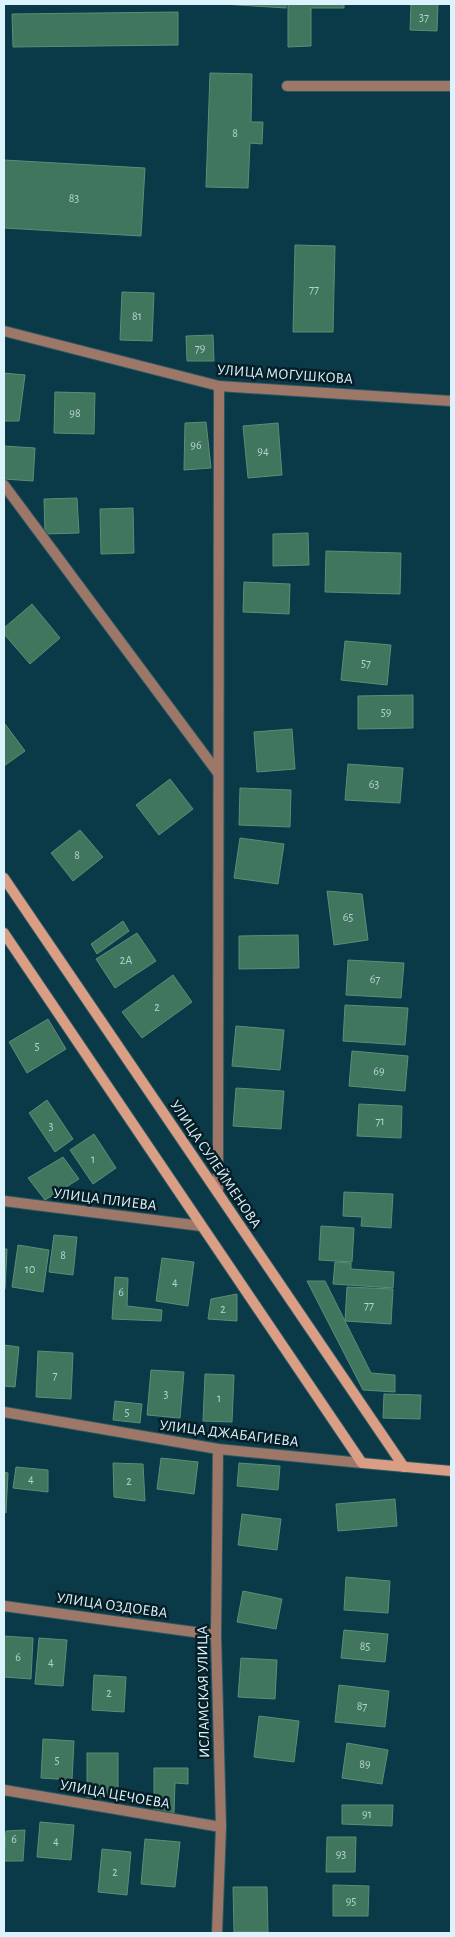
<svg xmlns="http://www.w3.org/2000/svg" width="455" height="1937" font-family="'Alegreya Sans',sans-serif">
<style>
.building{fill:#40755e;stroke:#5a8f77}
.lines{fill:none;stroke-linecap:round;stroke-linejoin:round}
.service-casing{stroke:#2c5764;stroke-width:12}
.minor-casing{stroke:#2c5764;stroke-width:12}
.secondary-casing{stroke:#2c5764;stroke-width:12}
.service{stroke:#9d7868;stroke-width:10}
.minor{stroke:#9d7868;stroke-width:10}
.secondary{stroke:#da9e85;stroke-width:10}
.labels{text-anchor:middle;stroke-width:5;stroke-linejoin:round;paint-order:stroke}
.number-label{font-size:12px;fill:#b5d3d4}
.street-label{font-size:15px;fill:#dcf2fc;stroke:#061e26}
</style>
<rect width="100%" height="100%" fill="#0a3947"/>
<g class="building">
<path d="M222,4H286V8Z"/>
<path d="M288,4H344V8H311V46L288,47Z"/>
<path d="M411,4H438L437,31L410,30Z"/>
<path d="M178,12V45L13,47L12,14Z"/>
<path d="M210,73L252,74L251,122H263L262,144L250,143L248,188L206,187Z"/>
<path d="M4,160L145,168L141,236L4,228Z"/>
<path d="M295,245L335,246L333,332H293Z"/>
<path d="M122,292L154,293L152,341L120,340Z"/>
<path d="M213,335L214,361H187L186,336Z"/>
<path d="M4,373L25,375L19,421H4Z"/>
<path d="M55,392L95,393L94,434L54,433Z"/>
<path d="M206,422L211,468L184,470L185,423Z"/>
<path d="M278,423L282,475L248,478L243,426Z"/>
<path d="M4,446L35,448L33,481L4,479Z"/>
<path d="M77,498L79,533L45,534L44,499Z"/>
<path d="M133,508L134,553L101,554L100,509Z"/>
<path d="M308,533L309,565L273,566V534Z"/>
<path d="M326,551L401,553L400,594L325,592Z"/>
<path d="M244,582L290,584L289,614L243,612Z"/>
<path d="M32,604L60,638L30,664L4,634V628Z"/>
<path d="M345,641L391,645L387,685L341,680Z"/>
<path d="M413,695V728L358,729V696Z"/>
<path d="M5,724L25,751L4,766V725Z"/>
<path d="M292,729L295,769L257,772L254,732Z"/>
<path d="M348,764L403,768L400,803L345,800Z"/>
<path d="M170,779L193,809L159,835L136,805Z"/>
<path d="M240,788L291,790L290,827L239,825Z"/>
<path d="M80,830L103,857L73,881L51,853Z"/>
<path d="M240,838L284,844L278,884L234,878Z"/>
<path d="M327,891L362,894L368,940L334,945Z"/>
<path d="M123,921L129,931L97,954L91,944Z"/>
<path d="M137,933L156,961L115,988L96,959Z"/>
<path d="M298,935L299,968L239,969V936Z"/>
<path d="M348,960L404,963L401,998L346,995Z"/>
<path d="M173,975L192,1002L142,1038L122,1012Z"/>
<path d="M345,1005L408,1008L405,1045L343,1041Z"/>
<path d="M48,1019L66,1049L27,1073L9,1042Z"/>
<path d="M236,1026L284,1030L280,1070L232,1066Z"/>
<path d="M352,1051L408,1056L405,1091L349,1086Z"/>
<path d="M236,1088L284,1091L281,1129L233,1126Z"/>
<path d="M47,1100L73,1139L55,1152L29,1113Z"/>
<path d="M359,1104L402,1106L401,1138L357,1136Z"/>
<path d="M94,1134L116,1168L93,1184L70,1150Z"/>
<path d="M63,1157L79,1179L45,1200L28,1178Z"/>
<path d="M344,1192L393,1194L391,1228L361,1226L362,1217L343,1216Z"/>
<path d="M321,1226L354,1228L352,1262L319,1260Z"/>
<path d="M54,1235L77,1237L73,1275L49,1272Z"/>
<path d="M18,1245L49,1250L43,1292L12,1287Z"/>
<path d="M4,1249H7L5,1289H4Z"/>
<path d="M162,1258L194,1262L188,1306L156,1301Z"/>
<path d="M335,1262L351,1263V1269L394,1272L393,1288L333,1284Z"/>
<path d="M115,1277L128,1278L127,1306L162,1310L161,1321L112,1319Z"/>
<path d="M307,1281H325L371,1373L395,1375V1392L363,1390Z"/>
<path d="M347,1287L393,1289L391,1324L345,1321Z"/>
<path d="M237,1294V1321L208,1319L211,1299Z"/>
<path d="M4,1345L19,1347L15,1387L4,1386Z"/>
<path d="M38,1351L73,1353L71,1399L36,1397Z"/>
<path d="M151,1370L184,1372L180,1418L147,1415Z"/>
<path d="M205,1374L234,1375L232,1422L203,1421Z"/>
<path d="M384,1394L421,1395L420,1419L383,1418Z"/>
<path d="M115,1401L142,1404L140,1423L113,1420Z"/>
<path d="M161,1458L198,1462L194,1494L157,1489Z"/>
<path d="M113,1463L143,1464L145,1501L114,1497Z"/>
<path d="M239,1463L280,1466L278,1490L237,1486Z"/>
<path d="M16,1467L48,1470V1492L13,1488Z"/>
<path d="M4,1472L8,1473L6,1513L4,1512Z"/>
<path d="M395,1499L397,1526L338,1531L336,1504Z"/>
<path d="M242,1514L281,1519L277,1550L238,1545Z"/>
<path d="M346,1577L390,1581L388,1613L344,1610Z"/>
<path d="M243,1591L282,1599L276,1629L237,1622Z"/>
<path d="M344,1630L388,1634L385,1662L341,1658Z"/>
<path d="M4,1636L33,1638L31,1679L4,1677Z"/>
<path d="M39,1638L67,1640L63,1686L35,1684Z"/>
<path d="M241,1658L277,1660L275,1699L238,1697Z"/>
<path d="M94,1675L126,1677L124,1712L92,1710Z"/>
<path d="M339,1685L389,1691L385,1727L335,1722Z"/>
<path d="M259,1716L299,1721L294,1762L254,1757Z"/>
<path d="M43,1739L74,1741L72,1780L41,1778Z"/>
<path d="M347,1743L388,1750L382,1784L342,1778Z"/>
<rect x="87" y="1753" width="31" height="44"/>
<path d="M154,1768H188V1784L175,1783L174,1813L154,1811Z"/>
<path d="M342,1805H393L392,1826L342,1824Z"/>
<path d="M40,1822L74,1825L71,1860L37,1857Z"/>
<path d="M25,1830L23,1861H4L6,1831Z"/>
<path d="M327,1837H356L355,1872H326Z"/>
<path d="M145,1839L180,1842L175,1887L141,1884Z"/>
<path d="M102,1849L131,1852L127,1895L98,1892Z"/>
<path d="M333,1885L369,1886L368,1916H333Z"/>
<path d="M233,1887H267L268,1932H234Z"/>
</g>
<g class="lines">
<g class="service-casing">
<path id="service" d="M287,86H451"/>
</g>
<g class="minor-casing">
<g id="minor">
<path d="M4,331L219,386L451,401"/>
<path d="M4,485L218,773"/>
<path d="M218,1193L219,386"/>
<path d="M4,1201L201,1226"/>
<path d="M4,1412L218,1449L362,1463"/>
<path d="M4,1606L216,1635"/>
<path d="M4,1790L221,1827"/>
<path d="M217,1933L221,1827L216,1635L218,1449"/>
</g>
</g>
<g class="secondary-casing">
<g id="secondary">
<path d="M4,878L404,1467"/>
<path d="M4,933L362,1463L451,1471"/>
</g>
</g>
<use href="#service" class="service"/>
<use href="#minor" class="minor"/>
<use href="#secondary" class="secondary"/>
</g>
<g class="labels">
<g class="number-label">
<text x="424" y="21">37</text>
<text x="235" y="137">8</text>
<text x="74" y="202">83</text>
<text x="314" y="293">77</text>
<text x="137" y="320">81</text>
<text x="200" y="352">79</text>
<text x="75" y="417">98</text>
<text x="196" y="449">96</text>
<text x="263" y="455">94</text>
<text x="366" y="667">57</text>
<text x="386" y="716">59</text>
<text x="374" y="788">63</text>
<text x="77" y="859">8</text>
<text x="348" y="921">65</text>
<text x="126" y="964">2А</text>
<text x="375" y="983">67</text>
<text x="157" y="1011">2</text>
<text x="37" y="1050">5</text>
<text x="379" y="1075">69</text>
<text x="380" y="1125">71</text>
<text x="51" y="1130">3</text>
<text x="93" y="1163">1</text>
<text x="63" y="1259">8</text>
<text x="30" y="1273">10</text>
<text x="175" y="1286">4</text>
<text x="121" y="1296">6</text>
<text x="369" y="1309">77</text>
<text x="223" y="1313">2</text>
<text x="55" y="1379">7</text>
<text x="166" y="1398">3</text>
<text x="219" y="1402">1</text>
<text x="127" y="1416">5</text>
<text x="31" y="1483">4</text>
<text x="129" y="1485">2</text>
<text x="365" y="1650">85</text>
<text x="18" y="1661">6</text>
<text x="51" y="1666">4</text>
<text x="109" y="1697">2</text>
<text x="362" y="1710">87</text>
<text x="57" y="1764">5</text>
<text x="365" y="1768">89</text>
<text x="367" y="1818">91</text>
<text x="14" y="1843">6</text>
<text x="56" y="1845">4</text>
<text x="341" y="1858">93</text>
<text x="115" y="1876">2</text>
<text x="351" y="1905">95</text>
</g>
<g class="street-label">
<text transform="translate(285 374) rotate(4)" y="5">УЛИЦА МОГУШКОВА</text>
<text transform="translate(216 1164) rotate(56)" y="5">УЛИЦА СУЛЕЙМЕНОВА</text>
<text transform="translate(105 1199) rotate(7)" y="5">УЛИЦА ПЛИЕВА</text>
<text transform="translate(229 1433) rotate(7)" y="5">УЛИЦА ДЖАБАГИЕВА</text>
<text transform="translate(112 1605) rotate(8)" y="5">УЛИЦА ОЗДОЕВА</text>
<text transform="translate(203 1692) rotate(-91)" y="5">ИСЛАМСКАЯ УЛИЦА</text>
<text transform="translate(115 1794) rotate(10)" y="5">УЛИЦА ЦЕЧОЕВА</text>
</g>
</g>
<rect width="455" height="1937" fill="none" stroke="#dcf2fc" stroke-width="10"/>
</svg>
